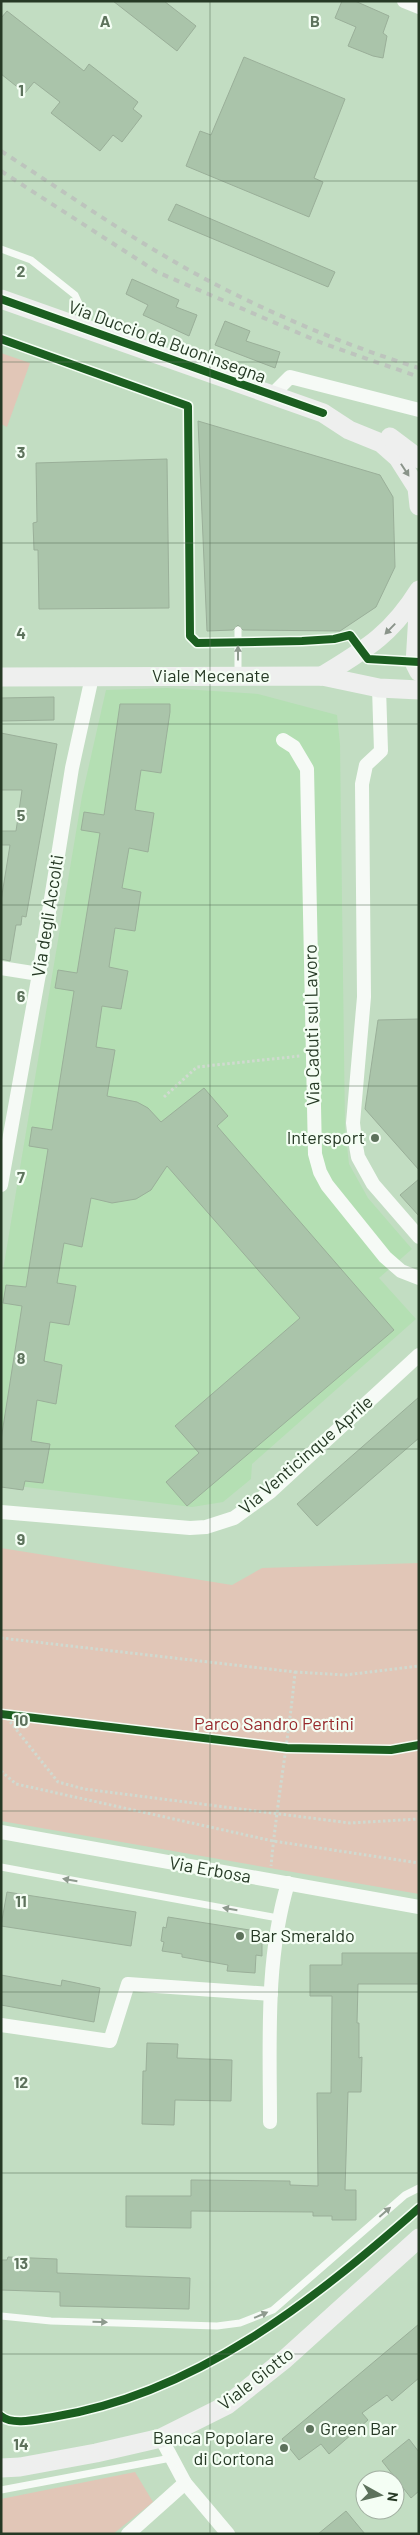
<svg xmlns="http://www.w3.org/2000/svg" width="420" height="2535" font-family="Barlow,sans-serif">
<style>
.built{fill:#b4dfb3}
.green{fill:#e1c6b7}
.building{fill:#aac4aa;stroke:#9aaf99}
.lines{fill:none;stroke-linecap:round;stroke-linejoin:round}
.path{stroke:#d0dad0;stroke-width:3;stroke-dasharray:2.5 2.5;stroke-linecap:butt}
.lane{stroke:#f6faf6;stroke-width:7}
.street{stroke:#f6faf6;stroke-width:14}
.secondary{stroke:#eeefee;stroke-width:19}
.rail{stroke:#bdc4bd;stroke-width:4;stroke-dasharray:6 6;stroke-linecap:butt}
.cycleway-casing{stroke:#f4fef4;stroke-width:11}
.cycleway{stroke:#1b5e20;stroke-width:8}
.oneway{fill:#8a948a}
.oneway2{fill:#8e9a8e}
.grid{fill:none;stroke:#5d725c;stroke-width:1;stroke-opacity:0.55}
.poi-dot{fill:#5d725c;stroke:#f4fef4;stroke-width:2}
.labels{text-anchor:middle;stroke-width:4.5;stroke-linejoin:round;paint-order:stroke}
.street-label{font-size:18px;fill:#263925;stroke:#f4fef4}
.poi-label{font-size:18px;fill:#263925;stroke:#f4fef4;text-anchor:end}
.park-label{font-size:18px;fill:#982a2c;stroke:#f4fef4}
.grid-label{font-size:16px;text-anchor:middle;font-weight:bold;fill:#5d725c;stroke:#f4fef4;stroke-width:4.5;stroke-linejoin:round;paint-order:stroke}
</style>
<rect width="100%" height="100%" fill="#c2ddc2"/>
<path class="built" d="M167,688L258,694L337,715L340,744L345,1128L349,1164L368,1198L412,1249L379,1278L416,1319L252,1464L251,1479L223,1502L192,1507L1,1484V1282L82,796L106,690Z"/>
<g class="green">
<path d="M1,353L30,363L7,427L1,424Z"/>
<path d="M1,1548L232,1585L262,1568L419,1563V1894L1,1821Z"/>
<path d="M135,2472L153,2502L113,2534H1V2499Z"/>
</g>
<g class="building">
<path d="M113,1H164L196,26L177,51Z"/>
<path d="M342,1H355L389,16L383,33L387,36L383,58L373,56L348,46L356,27L335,18Z"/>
<path d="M7,11L84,71L89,64L138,102L133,109L142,116L122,142L113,135L100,151L51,113L60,102L34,82L25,93L1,74V18Z"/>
<path d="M244,57L345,99L314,178L323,182L309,217L186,166L200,131L211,135Z"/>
<path d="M176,204L335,272L328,287L168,220Z"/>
<path d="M132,279L179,300L176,307L197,315L189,336L143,315L148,305L126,294Z"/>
<path d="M225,321L250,331L246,341L280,352L275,368L215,345Z"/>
<path d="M198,421L380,475L393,497L395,567L376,607L340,631L243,630L238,625L233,630L207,631Z"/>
<path d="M167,459L169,608L39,609L38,550H34L33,523L37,522L36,463Z"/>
<path d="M54,697V720L1,721V698Z"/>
<path d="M120,704H170V712L161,773L141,770L135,810L154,813L148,852L129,848L122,888L141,892L135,931L115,928L109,967L128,971L121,1009L102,1006L96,1047L115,1050L107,1096L137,1102L148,1108L161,1122L204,1088L228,1116L217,1126L394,1330L187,1506L166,1482L199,1453L175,1426L300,1318L167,1166L151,1190L136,1199L112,1203L91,1198L82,1247L64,1243L57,1283L76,1286L74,1298L69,1325L50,1322L44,1361L62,1365L56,1404L37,1400L31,1441L50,1444L43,1483L25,1481L23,1490L1,1487V1440L22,1306L3,1303L6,1285L26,1287L48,1149L29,1146L32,1127L52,1130L74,991L55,988L58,970L77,973L100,833L81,830L84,812L104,815Z"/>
<path d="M1,733L57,744L26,917L22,916L21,925H16L10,961L1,959V901L10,845H1V831H16L22,790H1Z"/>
<path d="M419,1019V1170L365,1109L378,1020Z"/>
<path d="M419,1179V1216L400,1195Z"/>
<path d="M419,1397V1438L317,1526L297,1504Z"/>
<path d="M7,1892L136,1912L131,1946L1,1926Z"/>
<path d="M168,1917L262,1932V1956L256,1955L255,1973L227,1971L228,1965L182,1957V1954L162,1951L164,1942L161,1941L163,1927L166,1928Z"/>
<path d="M342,1953H419V1984H358L357,2023H359V2058L362,2057L361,2092H348L345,2190H356V2220H332V2216H313V2212L191,2211V2228L126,2227V2196H191V2180L290,2181V2185L318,2186L317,2093H331L332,1996H310V1965H342Z"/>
<path d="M1,1975L61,1986L62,1980L100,1988L94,2022L1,2005Z"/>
<path d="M147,2043L178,2044L177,2058L232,2060L231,2101L175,2100L174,2125L142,2124L143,2071H146Z"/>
<path d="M8,2257L57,2259V2273L190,2278L189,2309L60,2306V2292L1,2290V2260H7Z"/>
<path d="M419,2324V2378L392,2401L387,2395L362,2413L368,2420L329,2454L321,2444L299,2460L282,2439Z"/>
<path d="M409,2439L419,2452V2491L411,2498L382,2461Z"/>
<path d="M346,2511L365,2534H318Z"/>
</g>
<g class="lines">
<g class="path">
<path d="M164,1097L197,1067L300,1056"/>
<path d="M1,1638L295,1672C289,1737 277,1801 271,1866"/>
<path d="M295,1672L345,1675L419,1666"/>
<path d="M1,1714L287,1748L391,1750L419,1745"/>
<path d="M4,1714L58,1782L84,1789L350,1823L419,1819"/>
<path d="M1,1771L16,1784L273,1841L419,1863"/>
</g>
<g class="lane">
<path d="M1,249L31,260L75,295L81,308L79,325"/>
<path d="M238,676V630"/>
<path d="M1,1867L278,1918"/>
<path d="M1,2316L51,2321L217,2326L240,2323L273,2310L405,2195L419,2188"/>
<path d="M1,2490L171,2458"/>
</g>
<g class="street">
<path d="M404,1L419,7"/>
<path d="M272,395L290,377L419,410"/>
<path d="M379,688L381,751L366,765L362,784L364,997L353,1123L355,1140L358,1157L373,1184L419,1237"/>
<path d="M283,740L294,747L307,769L315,1154L320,1172L327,1185L385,1257L401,1271L419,1278"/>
<path d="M1,968L39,974"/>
<path d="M1,1185L39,974L72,768L92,677"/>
<path d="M1,1512L190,1528L206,1527L234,1518L270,1492L419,1355"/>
<path d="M1,1832L419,1907"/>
<path d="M1,2025L110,2041L128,1984L271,1994"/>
<path d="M270,2122C270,2042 265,1960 288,1883"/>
<path d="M161,2438L185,2483L228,2534"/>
<path d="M128,2534L185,2483"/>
</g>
<g class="secondary">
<path d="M1,299L323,413L349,430L381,443L398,458L417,488L419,506"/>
<path d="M390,437L419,459"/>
<path d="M419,597L415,664L419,672"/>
<path d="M322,676C366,649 391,635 419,590"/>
<path d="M1,677L322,676L379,688L419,690"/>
<path d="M1,2468L20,2467L96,2453L161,2438L227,2405L285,2359L419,2238"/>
</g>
<g class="rail">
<path d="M1,151C57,187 111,225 168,258C242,302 337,343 419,368"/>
<path d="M1,171L157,272L322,343L419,377"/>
</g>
<g class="cycleway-casing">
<g id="cycleway">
<path d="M1,299L323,413"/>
<path d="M1,339L188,406L190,636L197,643L302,641L334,639L350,635L368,659L419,662"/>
<path d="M1,1714L287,1748L391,1750L419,1745"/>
<path d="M1,2416C12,2426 39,2419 53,2417C196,2394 313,2301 419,2208"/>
</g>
</g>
<use href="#cycleway" class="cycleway"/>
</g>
<defs><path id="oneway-solid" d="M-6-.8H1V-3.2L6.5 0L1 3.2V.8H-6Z" transform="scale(1.25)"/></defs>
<g class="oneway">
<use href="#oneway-solid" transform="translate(405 470) rotate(57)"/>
<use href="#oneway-solid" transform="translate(390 629) rotate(134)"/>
</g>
<g class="oneway2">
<use href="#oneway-solid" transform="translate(238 653) rotate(-90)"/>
<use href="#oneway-solid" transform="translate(70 1880) rotate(-170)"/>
<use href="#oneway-solid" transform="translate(230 1909) rotate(-170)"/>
<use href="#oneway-solid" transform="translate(385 2212) rotate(-41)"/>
<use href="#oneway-solid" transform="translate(261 2315) rotate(-23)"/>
<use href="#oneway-solid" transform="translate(100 2322) rotate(2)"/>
</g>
<path class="grid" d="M210,1V2534M1,181H419M1,362H419M1,543H419M1,724H419M1,905H419M1,1086H419M1,1268H419M1,1449H419M1,1630H419M1,1811H419M1,1992H419M1,2173H419M1,2354H419"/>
<g class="poi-dot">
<circle cx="375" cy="1138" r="5"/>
<circle cx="240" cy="1936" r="5"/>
<circle cx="310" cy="2429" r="5"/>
<circle cx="284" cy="2448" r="5"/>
</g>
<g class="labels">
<g class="street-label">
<text transform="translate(167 342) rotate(20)" y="6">Via Duccio da Buoninsegna</text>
<text x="211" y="682">Viale Mecenate</text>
<text transform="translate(48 916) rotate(-81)" y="6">Via degli Accolti</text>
<text transform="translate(312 1025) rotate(-91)" y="6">Via Caduti sul Lavoro</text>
<text transform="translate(306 1455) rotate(-41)" y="6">Via Venticinque Aprile</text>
<text transform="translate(210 1870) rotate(10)" y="6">Via Erbosa</text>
<text transform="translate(256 2379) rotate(-38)" y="6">Viale Giotto</text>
</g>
<g class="poi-label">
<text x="365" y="1144">Intersport</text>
<text x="250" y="1942" text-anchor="start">Bar Smeraldo</text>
<text x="320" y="2435" text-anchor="start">Green Bar</text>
<text x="274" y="2444">Banca Popolare<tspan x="274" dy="21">di Cortona</tspan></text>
</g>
<g class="park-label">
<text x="274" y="1730">Parco Sandro Pertini</text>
</g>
</g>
<g class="grid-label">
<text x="105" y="27">A</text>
<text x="315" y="27">B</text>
<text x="21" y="96">1</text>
<text x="21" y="277">2</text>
<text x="21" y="458">3</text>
<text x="21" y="639">4</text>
<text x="21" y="821">5</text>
<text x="21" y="1002">6</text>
<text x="21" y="1183">7</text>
<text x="21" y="1364">8</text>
<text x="21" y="1545">9</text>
<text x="21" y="1726">10</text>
<text x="21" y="1907">11</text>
<text x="21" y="2088">12</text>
<text x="21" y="2269">13</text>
<text x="21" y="2450">14</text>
</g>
<rect width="420" height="2535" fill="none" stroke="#263925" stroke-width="5"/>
<g transform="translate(380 2495) rotate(98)"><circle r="24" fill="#f4fef4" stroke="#a2afa1"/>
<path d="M0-4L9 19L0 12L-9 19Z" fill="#5d725c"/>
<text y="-8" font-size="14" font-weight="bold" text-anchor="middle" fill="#263925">N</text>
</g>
</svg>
